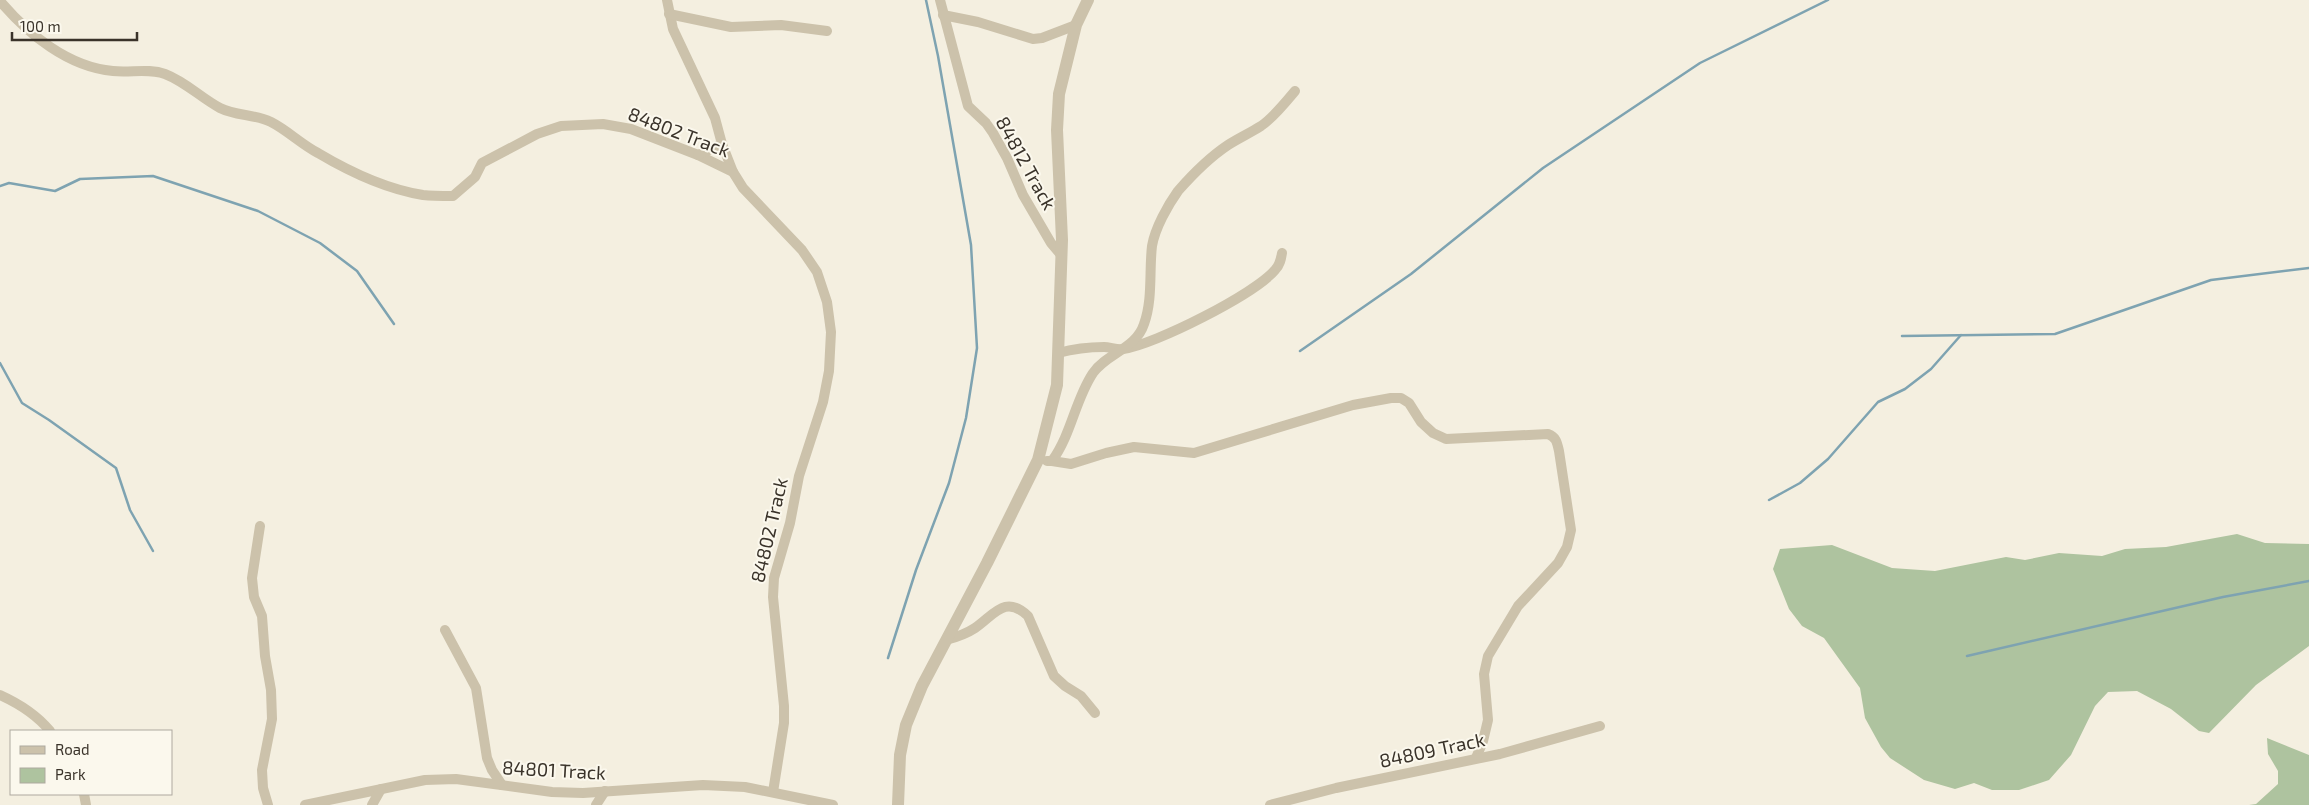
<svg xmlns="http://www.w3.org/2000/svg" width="2309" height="805" font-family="'Exo 2',sans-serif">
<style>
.green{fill:#aec39f}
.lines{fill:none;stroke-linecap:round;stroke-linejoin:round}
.stream{stroke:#7ea3b1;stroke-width:2.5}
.minor{stroke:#ccc2ab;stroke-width:10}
.tertiary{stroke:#ccc2ab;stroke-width:12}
.labels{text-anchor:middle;stroke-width:4;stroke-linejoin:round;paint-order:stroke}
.street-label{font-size:19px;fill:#3a332a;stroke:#fbf8ed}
</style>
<rect width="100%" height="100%" fill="#f4efe0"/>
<g class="green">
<path d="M2237,534L2265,543L2309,544V646L2256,685L2209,733L2199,731L2171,709L2137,691L2108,692L2095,706L2071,755L2049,780L2019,790H1992L1974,783L1955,789L1924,780L1890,758L1881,747L1865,718L1860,688L1824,638L1802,626L1789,609L1773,569L1780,549L1832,545L1892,568L1935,571L2006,557L2025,560L2059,553L2102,556L2125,549L2166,547Z"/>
<path d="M2267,738L2309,755V805H2249L2256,804L2278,784V771L2268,754Z"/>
</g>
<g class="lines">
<g class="stream">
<path d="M0,186L9,183L55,191L80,179L153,176L258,211L320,243L357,271L394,324"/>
<path d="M1902,336L2055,334L2211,280L2309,268"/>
<path d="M1300,351L1411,274L1543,168L1700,63L1828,0"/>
<path d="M0,363L22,403L49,420L116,468L130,510L153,551"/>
<path d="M1769,500L1800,483L1828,459L1878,402L1905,389L1931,369L1961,335"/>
<path d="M1967,656L2223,597L2309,581"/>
<path d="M888,658L916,570L949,483L966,418L977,348L971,245L938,56L926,0"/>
</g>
<g class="minor">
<path d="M667,0L673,29L715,118L722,144L733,172"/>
<path d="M940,0L968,106L986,123L993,133L1007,158L1023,195L1051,243L1062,256"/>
<path d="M0,1C28,34 68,67 113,71C130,73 149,68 165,74C186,82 201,98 220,108C236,116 254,114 271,122C287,130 301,144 318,153C350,172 385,189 423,195C432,196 443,196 453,196L475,177L482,163L537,134L561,126L603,124L631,129L698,155L733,172L743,188L802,250L817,272L827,302L831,332L829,371L823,402L799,476L790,523L774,578L773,597L784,706V723L773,792"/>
<path d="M669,14L731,27L781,25L827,31"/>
<path d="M943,15L978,22L1033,39L1042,38L1076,25"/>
<path d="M698,155L722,144"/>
<path d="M1058,353C1073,349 1088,347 1104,347C1110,347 1117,350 1123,349C1154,345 1255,294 1275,270C1280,265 1281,259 1282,253"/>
<path d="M1047,461H1052C1072,433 1075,400 1093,373C1107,353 1136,349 1144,324C1153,299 1149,271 1152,246C1155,228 1168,205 1178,191C1192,175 1210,157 1228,145C1239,138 1250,133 1261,126C1274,117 1285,103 1295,91"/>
<path d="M1052,461L1071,464L1106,453L1134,447L1194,453L1353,405L1391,398H1401L1409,403L1421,422L1433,433L1446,439L1548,434C1556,437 1557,442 1559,451L1571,530L1567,547L1558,563L1518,606L1488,656L1484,674L1488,720L1483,741L1476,758"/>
<path d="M260,526L252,578L254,597L262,616L265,656L271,690L272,719L262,770L263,788L268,805"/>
<path d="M445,630L476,688L487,758L492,770L502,785"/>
<path d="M946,640C957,637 966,634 975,628C994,615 1005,594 1028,616L1054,676L1065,686L1081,696L1095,713"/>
<path d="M0,695C20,704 36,714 50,731"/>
<path d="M84,794L86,805"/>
<path d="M305,805L425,780L456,779L552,792L583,793L703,785L745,787L833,805"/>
<path d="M372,805L381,789"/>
<path d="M596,805L605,791"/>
<path d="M1270,805L1336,788L1500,754L1600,726"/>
</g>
<path class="tertiary" d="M898,805L900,755L906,725L922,686L987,563L1038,460L1057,385L1062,240L1057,130L1059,94L1076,25L1088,0"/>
</g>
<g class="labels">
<g class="street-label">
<text transform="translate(679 132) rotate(21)" y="7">84802 Track</text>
<text transform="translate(1026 163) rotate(61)" y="7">84812 Track</text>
<text transform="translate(769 530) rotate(-77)" y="7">84802 Track</text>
<text transform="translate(1432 750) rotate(-12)" y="7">84809 Track</text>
<text transform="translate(554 770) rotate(3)" y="7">84801 Track</text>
</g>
</g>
<rect x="10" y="730" width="162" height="65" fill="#fbf8ed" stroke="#aea99f"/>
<rect x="20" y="746" width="25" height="8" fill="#ccc2ab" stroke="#aea99f"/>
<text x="55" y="755" font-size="15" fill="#3a332a">Road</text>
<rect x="20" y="768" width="25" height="15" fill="#aec39f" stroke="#aea99f"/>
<text x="55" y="780" font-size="15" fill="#3a332a">Park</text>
<path d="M12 32v8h125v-8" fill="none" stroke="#3a332a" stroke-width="2.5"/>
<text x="20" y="32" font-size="15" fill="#3a332a" stroke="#fbf8ed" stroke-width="4" paint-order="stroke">100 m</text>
</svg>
